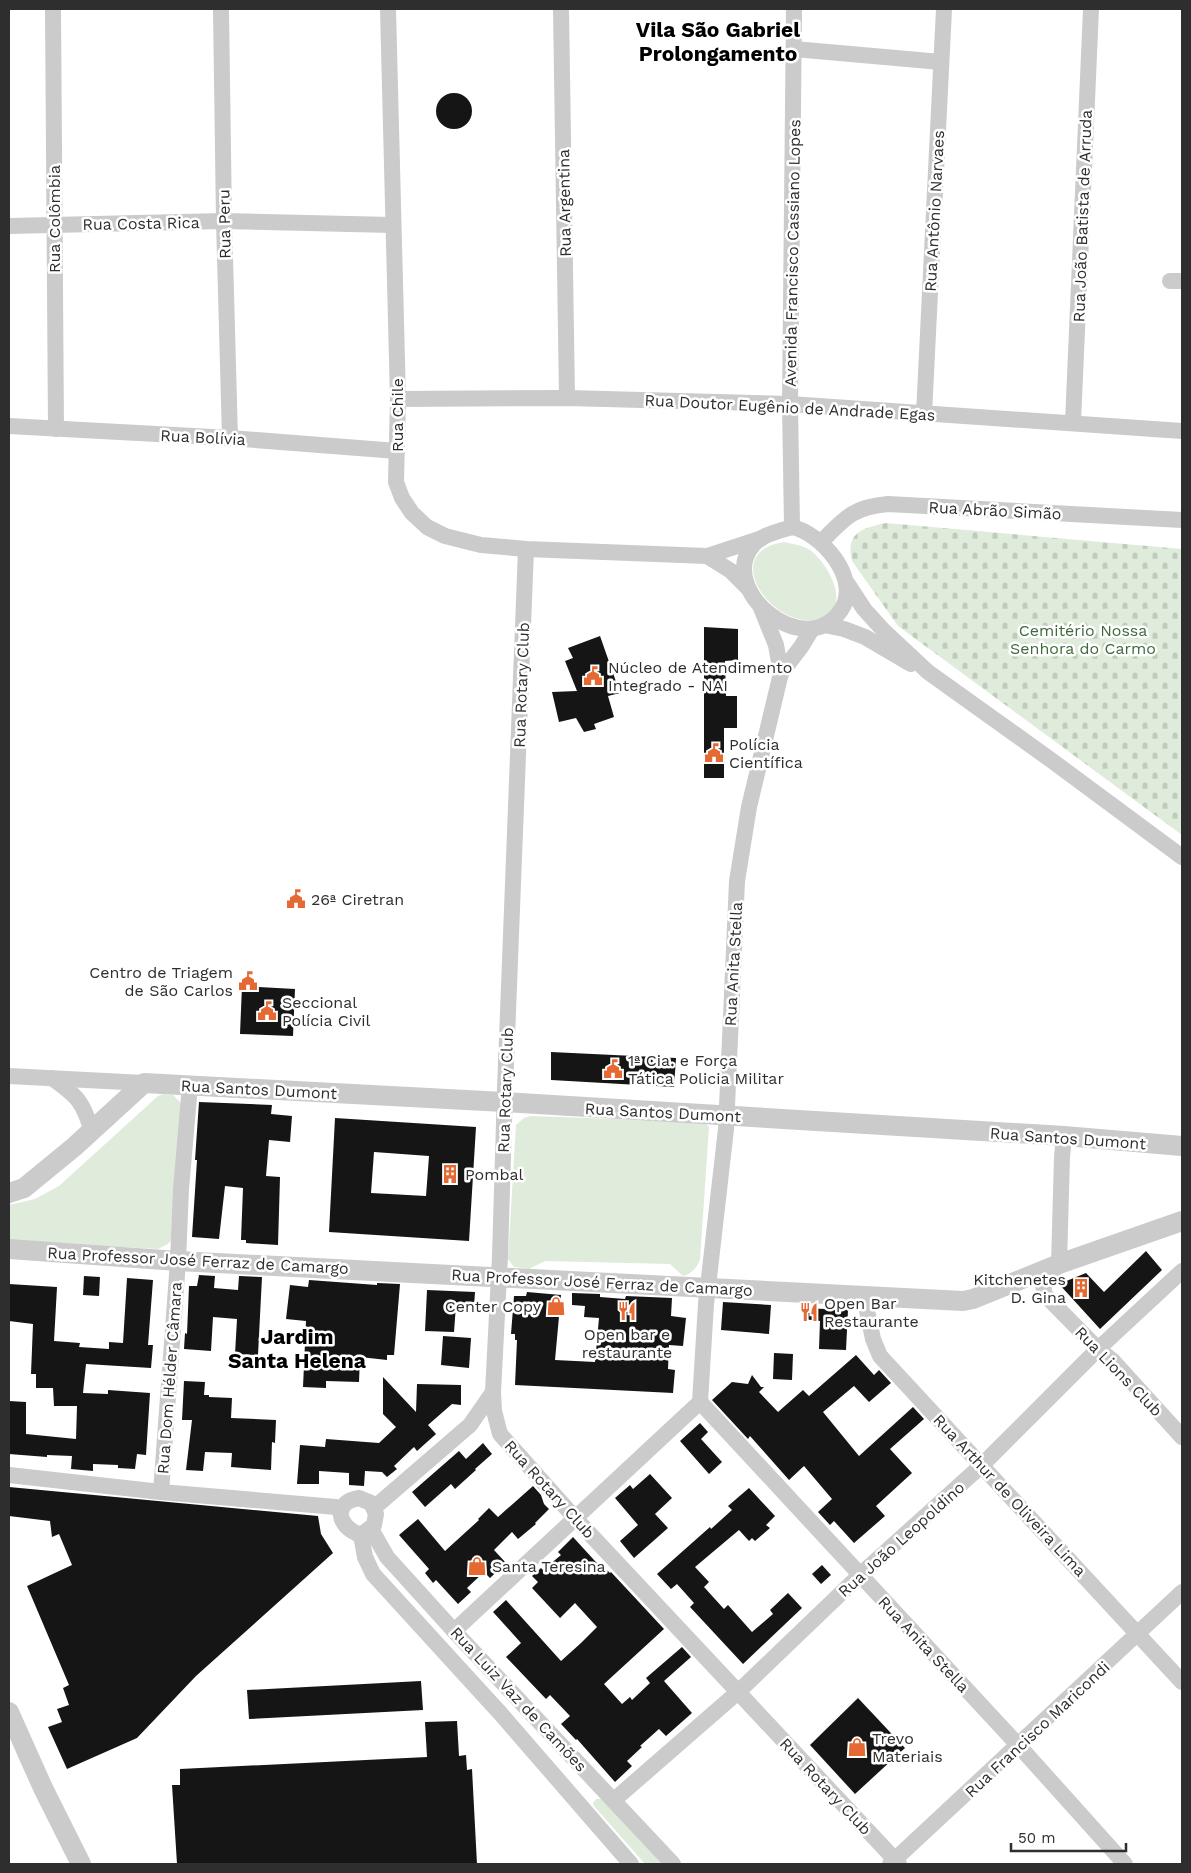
<svg xmlns="http://www.w3.org/2000/svg" width="1191" height="1873" font-family="'Work Sans',sans-serif">
<style>
.green{fill:#dfecdc}
.cemetery{fill:url(#cemetery-stones)}
.building{fill:#151515;fill-rule:evenodd}
.lines{fill:none;stroke-linecap:round;stroke-linejoin:round}
.minor{stroke:#cbcbcb;stroke-width:16}
.tertiary{stroke:#cbcbcb;stroke-width:20}
.labels{text-anchor:middle;stroke-width:5;stroke-linejoin:round;paint-order:stroke}
.street-label{font-size:16px;fill:#2e2e2e;stroke:#fff}
.park-label{font-size:16px;fill:#406a3c;stroke:#fff}
.poi-label{font-size:16px;fill:#2e2e2e;stroke:#fff;text-anchor:start}
.district-label{font-size:21px;font-weight:bold;fill:#000;stroke:#fff}
</style>
<defs>
<pattern id="cemetery-stones" width="16" height="16" patternUnits="userSpaceOnUse" patternTransform="scale(1.25)"><rect width="16" height="16" fill="#dfecdc"/><path d="M2 7V4a2 2 0 0 1 4 0v3zM10 15v-3a2 2 0 0 1 4 0v3z" fill="#c0cbbd"/></pattern>
</defs>
<rect width="100%" height="100%" fill="#fff"/>
<g class="green">
<path d="M784,542C793,544 802,545 810,550C831,566 855,613 814,620C770,626 719,552 784,542Z"/>
<path d="M163,1094L173,1095L181,1103L173,1238L168,1244L158,1249L9,1241V1205L35,1199L59,1186L158,1096Z"/>
<path d="M530,1116L704,1122L709,1127L700,1260C696,1268 692,1274 683,1276L670,1264L545,1261L529,1269L514,1267L508,1259L516,1125L524,1118Z"/>
<path d="M596,1799H602L665,1864H645L594,1806L593,1803Z"/>
</g>
<path class="cemetery" d="M886,523L1182,549V835L898,626L852,561C845,533 862,528 886,523Z"/>
<g class="building">
<circle cx="454" cy="111" r="18"/>
<path d="M704,627L738,629V660L725,661L726,696H737V728H724V778H704Z"/>
<path d="M600,636L620,693L608,696L614,717L594,724L596,729L584,732L576,718L559,722L552,692L577,691L565,661L573,658L568,648Z"/>
<path d="M242,986L295,989L293,1036L240,1034Z"/>
<path d="M551,1052L676,1058L674,1087L551,1080Z"/>
<path d="M199,1102L272,1105L271,1114L292,1116L290,1142L269,1140L266,1176L280,1177L278,1245L246,1243V1240H241L243,1188L225,1186L219,1239L192,1237L197,1160H195Z"/>
<path d="M335,1118L476,1127L469,1241L329,1232ZM374,1152L429,1156L426,1196L371,1193Z"/>
<path d="M1146,1251L1162,1270L1100,1329L1059,1284L1086,1273L1104,1292Z"/>
<path d="M199,1275L215,1276L214,1288L238,1290L239,1276L262,1277L258,1355L235,1354L237,1319L213,1317L211,1351L184,1349L185,1333L187,1334L189,1286H197Z"/>
<path d="M84,1276L100,1277L99,1296L83,1295Z"/>
<path d="M127,1278L153,1280L148,1345H153L151,1368L86,1364L83,1393L108,1394V1390L150,1393L146,1455L137,1454L135,1469L118,1468V1465L93,1464V1471L71,1469L72,1456L47,1455V1457L9,1454V1401L26,1402V1434L76,1439L77,1406H54L53,1388H36V1374H31L33,1324L9,1321V1284L57,1287L54,1341L80,1343L79,1347L109,1349V1342L123,1343Z"/>
<path d="M309,1280L377,1285V1283L400,1284L394,1355H387V1360L360,1357L359,1382L326,1381V1388L303,1387L306,1321L286,1319L290,1285L308,1287Z"/>
<path d="M427,1290L475,1292L474,1306L456,1305L454,1332L425,1331Z"/>
<path d="M527,1292L561,1295L555,1360L595,1362L599,1318L584,1317L585,1306L572,1305V1293L600,1294V1297L625,1299L626,1296L672,1298L671,1316L686,1318L683,1346L669,1345L668,1369L675,1370L673,1393L515,1385L517,1340H515V1334H511L514,1296H526Z"/>
<path d="M723,1302L771,1305L769,1334L721,1330Z"/>
<path d="M803,1308L848,1310L846,1350L819,1349L820,1321L803,1319Z"/>
<path d="M443,1336L471,1338L469,1368L441,1365Z"/>
<path d="M774,1353L793,1354L792,1380L773,1379Z"/>
<path d="M856,1355L874,1375L879,1370L891,1383L869,1402L854,1386L823,1412L859,1456L913,1407L924,1419L890,1449L912,1473L876,1506L885,1516L854,1543L834,1521L830,1525L818,1512L832,1499L804,1466L789,1480L750,1436L748,1439L712,1400L732,1382L748,1384L752,1375L761,1387H764L759,1392L778,1412L803,1390L809,1396Z"/>
<path d="M383,1377L416,1412L417,1384L461,1385V1405L452,1404L428,1425L436,1434L417,1451L414,1447L394,1466L397,1469L387,1477L382,1472L365,1471L364,1486L349,1485V1473L319,1471V1484H297L300,1445L325,1447L326,1439L379,1443L396,1427L383,1414Z"/>
<path d="M184,1381L205,1382L204,1395H209V1397L232,1398L231,1418L276,1420L275,1443L272,1442L271,1470L231,1467L232,1453L205,1452L203,1471L186,1470L192,1420H182Z"/>
<path d="M700,1423L708,1432L701,1439L722,1462L709,1474L680,1441Z"/>
<path d="M483,1443L492,1454L475,1469L476,1470L455,1489L451,1484L425,1507L412,1492L459,1451L466,1459Z"/>
<path d="M650,1474L672,1498L655,1514L668,1528L634,1558L620,1541L638,1525L615,1498L630,1485L633,1489Z"/>
<path d="M533,1486L541,1495L544,1504L549,1509L535,1523L536,1524L518,1539L512,1532L494,1550L506,1563L490,1578L484,1572L467,1588L471,1592L458,1604L436,1580L433,1583L425,1573L429,1569L399,1535L418,1519L445,1551L479,1520L478,1519L489,1508L498,1517Z"/>
<path d="M9,1487L318,1516L321,1534L333,1553L196,1676L137,1738L67,1769L48,1727L62,1722L57,1709L69,1705L63,1688L69,1685L27,1586L72,1565L59,1534L52,1537L50,1521L9,1516Z"/>
<path d="M749,1488L775,1516L766,1525L770,1528L755,1541L752,1538L749,1541L739,1530L695,1567L709,1582L704,1587L724,1609L728,1605L752,1632L773,1614L770,1610L788,1593L802,1608L743,1664L690,1607L694,1603L677,1584L671,1589L657,1574L710,1527L711,1529L732,1510L728,1506Z"/>
<path d="M573,1537L605,1572L607,1570L610,1573L611,1572L664,1629L604,1684L622,1704L630,1697L632,1700L650,1683L646,1678L682,1647L691,1657L664,1681L692,1713L666,1736L659,1729L640,1746L642,1747L627,1761L632,1766L615,1782L577,1739L576,1740L561,1724L570,1716L550,1695L546,1699L506,1657L521,1643L493,1612L506,1600L561,1661L581,1643L597,1627L575,1603L560,1618L532,1588L538,1582L532,1576L541,1568L543,1570L561,1555L558,1552Z"/>
<path d="M822,1565L831,1575L821,1584L812,1574Z"/>
<path d="M421,1681L423,1710L249,1719L247,1690Z"/>
<path d="M858,1698L905,1748L855,1794L810,1745Z"/>
<path d="M457,1721L459,1756L466,1755L467,1770L472,1769L477,1864H177L172,1785H180V1769L427,1757L425,1722Z"/>
</g>
<g class="lines">
<g class="minor">
<path d="M53,9L56,429"/>
<path d="M221,9L224,221L230,438"/>
<path d="M388,9L398,399L396,482L402,498L412,513L427,527L445,536L481,545L526,549L707,556L762,538"/>
<path d="M561,9L567,398"/>
<path d="M794,49L941,62"/>
<path d="M9,226L224,221L392,225"/>
<path d="M1170,281H1182"/>
<path d="M398,399L567,398L790,404L1182,431"/>
<path d="M924,414L944,9"/>
<path d="M1073,422L1091,9"/>
<path d="M9,426L230,438L397,451"/>
<path d="M792,527L790,404L794,9"/>
<path d="M792,527C821,533 862,579 841,610C805,664 714,588 754,544C764,534 779,531 792,527Z"/>
<path d="M821,542C845,518 853,507 888,504L1182,520"/>
<path d="M526,549L505,1089L500,1256L493,1392L494,1411L500,1434L576,1519L899,1864"/>
<path d="M707,556L731,571L748,588"/>
<path d="M847,583L864,609L883,630L928,672L1051,760L1182,857"/>
<path d="M824,625L844,629L865,637L911,664"/>
<path d="M781,673L801,647L812,629"/>
<path d="M9,1076L144,1083"/>
<path d="M52,1078C77,1096 83,1101 92,1132"/>
<path d="M1064,1136L1062,1157L1059,1264L1043,1286L1045,1295L1098,1349L1112,1360L1182,1437"/>
<path d="M864,1296L873,1339L880,1356L1182,1682"/>
<path d="M700,1402L706,1304L726,1129L737,881L749,807L781,673L776,645L761,608"/>
<path d="M700,1402L1019,1746L1125,1864"/>
<path d="M9,1475L161,1492L336,1507L341,1512"/>
<path d="M161,1492L178,1261L181,1189L190,1085"/>
<path d="M359,1498L371,1503L376,1514L374,1525L361,1535C336,1527 333,1502 359,1498Z"/>
<path d="M375,1507L470,1425L493,1392"/>
<path d="M371,1529L387,1557L454,1631L673,1864"/>
<path d="M361,1535L365,1557L373,1574L500,1713L631,1864"/>
<path d="M454,1631L700,1402"/>
<path d="M614,1800L738,1692L860,1575L982,1465L1098,1349L1182,1271"/>
<path d="M890,1864L1182,1592"/>
</g>
<g class="tertiary">
<path d="M9,1193L24,1188L74,1147L144,1083L504,1102L1064,1136L1182,1146"/>
<path d="M9,1249L178,1261L963,1301L973,1299L1059,1264L1182,1221"/>
<path d="M9,1712L43,1788L81,1864"/>
</g>
</g>
<defs>
<g id="civic-bare" transform="scale(1.5)"><path d="M-.6-6.5H3V-4.5H.6V-3L4-1V1h2V6H-6V1h2V-1L-.6-3ZM-1.2 2.5V6h2.4V2.5Z" fill="#e46932" stroke="#fff" stroke-width="2.5" paint-order="stroke"/></g>
<g id="building-bare" transform="scale(1.5)"><path d="M-4-6H4V6H1V3H-1V6H-4ZM-2.5-4.3h1.7v1.8h-1.7ZM.8-4.3h1.7v1.8H.8ZM-2.5-1h1.7V.8h-1.7ZM.8-1h1.7V.8H.8Z" fill="#e46932" stroke="#fff" stroke-width="2.5" paint-order="stroke"/></g>
<g id="shop-bare" transform="scale(1.5)"><path d="M-5-2.5h2.3a2.7 3.5 0 0 1 5.4 0H5L5.5 6h-11ZM-1.5-2.5h3a1.5 2.3 0 0 0-3 0Z" fill="#e46932" stroke="#fff" stroke-width="2.5" paint-order="stroke"/></g>
<g id="restaurant-bare" transform="scale(1.5)"><path d="M-5-6h1v4h1v-4h1v4h1v-4h1v5L-1.5 .5V6h-2V.5L-5-1ZM5-6V6H3V1.5H1.5Q1.5-4 5-6Z" fill="#e46932" stroke="#fff" stroke-width="2.5" paint-order="stroke"/></g>
</defs>
<g fill-rule="evenodd">
<use href="#civic-bare" x="593" y="676"/>
<use href="#civic-bare" x="714" y="753"/>
<use href="#civic-bare" x="296" y="899"/>
<use href="#civic-bare" x="248" y="981"/>
<use href="#civic-bare" x="267" y="1011"/>
<use href="#civic-bare" x="613" y="1069"/>
<use href="#building-bare" x="450" y="1174"/>
<use href="#building-bare" x="1081" y="1288"/>
<use href="#shop-bare" x="556" y="1306"/>
<use href="#restaurant-bare" x="627" y="1311"/>
<use href="#restaurant-bare" x="809" y="1312"/>
<use href="#shop-bare" x="477" y="1566"/>
<use href="#shop-bare" x="857" y="1747"/>
</g>
<g class="labels">
<g class="street-label">
<text transform="translate(564 203) rotate(-91)" y="6">Rua Argentina</text>
<text transform="translate(934 211) rotate(-87)" y="6">Rua Antônio Narvaes</text>
<text transform="translate(1082 216) rotate(-88)" y="6">Rua João Batista de Arruda</text>
<text transform="translate(54 219) rotate(-90)" y="6">Rua Colômbia</text>
<text transform="translate(141 223) rotate(-1)" y="6">Rua Costa Rica</text>
<text transform="translate(224 224) rotate(-91)" y="6">Rua Peru</text>
<text transform="translate(792 253) rotate(-89)" y="6">Avenida Francisco Cassiano Lopes</text>
<text transform="translate(790 407) rotate(3)" y="6">Rua Doutor Eugênio de Andrade Egas</text>
<text transform="translate(397 415) rotate(-90)" y="6">Rua Chile</text>
<text transform="translate(203 437) rotate(3)" y="6">Rua Bolívia</text>
<text transform="translate(995 510) rotate(3)" y="6">Rua Abrão Simão</text>
<text transform="translate(521 685) rotate(-88)" y="6">Rua Rotary Club</text>
<text transform="translate(733 964) rotate(-87)" y="6">Rua Anita Stella</text>
<text transform="translate(259 1089) rotate(3)" y="6">Rua Santos Dumont</text>
<text transform="translate(505 1090) rotate(-88)" y="6">Rua Rotary Club</text>
<text transform="translate(663 1112) rotate(3)" y="6">Rua Santos Dumont</text>
<text transform="translate(1068 1138) rotate(4)" y="6">Rua Santos Dumont</text>
<text transform="translate(198 1260) rotate(3)" y="6">Rua Professor José Ferraz de Camargo</text>
<text transform="translate(602 1282) rotate(3)" y="6">Rua Professor José Ferraz de Camargo</text>
<text transform="translate(1119 1371) rotate(46)" y="6">Rua Lions Club</text>
<text transform="translate(169 1378) rotate(-86)" y="6">Rua Dom Hélder Câmara</text>
<text transform="translate(550 1489) rotate(48)" y="6">Rua Rotary Club</text>
<text transform="translate(1010 1495) rotate(47)" y="6">Rua Arthur de Oliveira Lima</text>
<text transform="translate(901 1539) rotate(-42)" y="6">Rua João Leopoldino</text>
<text transform="translate(924 1644) rotate(47)" y="6">Rua Anita Stella</text>
<text transform="translate(519 1699) rotate(47)" y="6">Rua Luiz Vaz de Camões</text>
<text transform="translate(1037 1729) rotate(-43)" y="6">Rua Francisco Maricondi</text>
<text transform="translate(826 1786) rotate(47)" y="6">Rua Rotary Club</text>
</g>
<g class="park-label">
<text x="1083" y="636">Cemitério Nossa<tspan x="1083" dy="18">Senhora do Carmo</tspan></text>
</g>
<g class="poi-label">
<text x="608" y="673">Núcleo de Atendimento<tspan x="608" dy="18">Integrado - NAI</tspan></text>
<text x="729" y="750">Polícia<tspan x="729" dy="18">Científica</tspan></text>
<text x="311" y="905">26ª Ciretran</text>
<text x="233" y="978" text-anchor="end">Centro de Triagem<tspan x="233" dy="18">de São Carlos</tspan></text>
<text x="282" y="1008">Seccional<tspan x="282" dy="18">Polícia Civil</tspan></text>
<text x="628" y="1066">1ª Cia. e Força<tspan x="628" dy="18">Tática Policia Militar</tspan></text>
<text x="465" y="1180">Pombal</text>
<text x="1066" y="1285" text-anchor="end">Kitchenetes<tspan x="1066" dy="18">D. Gina</tspan></text>
<text x="824" y="1309">Open Bar<tspan x="824" dy="18">Restaurante</tspan></text>
<text x="541" y="1312" text-anchor="end">Center Copy</text>
<text x="627" y="1340" text-anchor="middle">Open bar e<tspan x="627" dy="18">restaurante</tspan></text>
<text x="492" y="1572">Santa Teresina</text>
<text x="872" y="1744">Trevo<tspan x="872" dy="18">Materiais</tspan></text>
</g>
<g class="district-label">
<text x="718" y="37">Vila São Gabriel<tspan x="718" dy="24">Prolongamento</tspan></text>
<text x="297" y="1344">Jardim<tspan x="297" dy="24">Santa Helena</tspan></text>
</g>
</g>
<rect width="1191" height="1873" fill="none" stroke="#2e2e2e" stroke-width="20"/>
<path d="M1011 1843v8h115v-8" fill="none" stroke="#2e2e2e" stroke-width="2.5"/>
<text x="1018" y="1843" font-size="15" fill="#2e2e2e" stroke="#ffffff" stroke-width="4" paint-order="stroke">50 m</text>
</svg>
